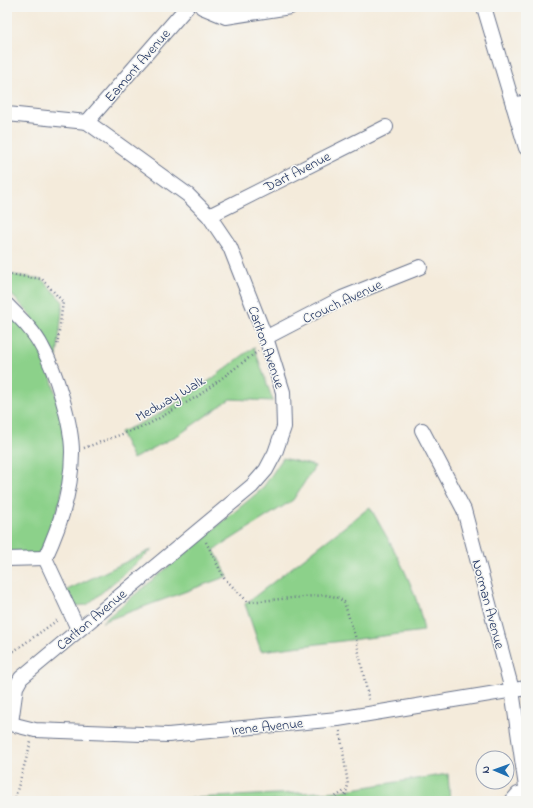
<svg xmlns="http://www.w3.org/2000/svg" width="533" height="808" font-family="'Indie Flower',sans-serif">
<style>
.green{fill:#8cd18a;stroke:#548074}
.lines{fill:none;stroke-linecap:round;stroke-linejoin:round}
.minor-casing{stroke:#67718a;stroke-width:16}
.path{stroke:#67718a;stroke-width:2.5;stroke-dasharray:1 3;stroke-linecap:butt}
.minor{stroke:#fff;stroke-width:14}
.labels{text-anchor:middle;stroke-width:3;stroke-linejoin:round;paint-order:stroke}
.street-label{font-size:14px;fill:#1b2f5e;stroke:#f6f6f2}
</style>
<rect width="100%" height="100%" fill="#f6f6f2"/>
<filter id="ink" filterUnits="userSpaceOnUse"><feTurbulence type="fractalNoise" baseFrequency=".025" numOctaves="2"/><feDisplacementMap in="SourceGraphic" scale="8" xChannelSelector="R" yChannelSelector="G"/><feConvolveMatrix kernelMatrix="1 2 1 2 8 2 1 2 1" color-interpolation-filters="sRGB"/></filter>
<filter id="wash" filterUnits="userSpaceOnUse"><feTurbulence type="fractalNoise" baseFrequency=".012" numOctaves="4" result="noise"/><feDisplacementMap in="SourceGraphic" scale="16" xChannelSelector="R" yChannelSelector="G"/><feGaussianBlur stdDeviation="0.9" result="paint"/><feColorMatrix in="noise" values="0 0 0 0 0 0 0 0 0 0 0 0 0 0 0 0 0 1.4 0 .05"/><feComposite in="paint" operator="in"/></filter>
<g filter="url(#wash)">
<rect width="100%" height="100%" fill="#f4ebdb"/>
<g class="green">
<path d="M7,274L42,279L63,302L57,357L29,313L7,290Z"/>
<path d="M7,305L44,352L72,452L45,558L7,559Z"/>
<path d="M254,347L273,401L230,399L180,434L133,459L120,432C171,413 211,379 254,347Z"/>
<path d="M283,458L315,466L293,500L214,550L228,576L102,622L262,489Z"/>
<path d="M370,507C393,549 416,583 424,631L261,651L245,604Z"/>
<path d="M153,549L87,605L73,606L67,590Z"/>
<path d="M448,774L450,801H7L152,800L339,791Z"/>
</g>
</g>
<g filter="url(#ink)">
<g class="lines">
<g class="minor-casing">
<g id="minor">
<path d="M202,7L226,17L290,7"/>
<path d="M484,7L526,148"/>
<path d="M513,105L526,102"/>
<path d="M7,114L87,122L188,195L209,216L230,247L268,344L283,392L284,427L275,453L266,470L252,486L21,678L16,687L11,723"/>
<path d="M87,122L187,7"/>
<path d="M209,216L386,127"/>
<path d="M7,305C19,317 34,331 42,347C56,371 72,425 72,452C72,489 60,526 45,558"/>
<path d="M265,338L342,298L420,267"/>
<path d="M422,430L464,510L512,690L526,787"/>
<path d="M45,558L78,629"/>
<path d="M7,559L45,558"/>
<path d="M7,723L35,730L168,735L338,719L526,688"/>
<path d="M512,801L518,794L526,792"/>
</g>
</g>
<g class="path">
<path d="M7,274L42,279L63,302L57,347"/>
<path d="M84,448L147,425L198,396L258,351"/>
<path d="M206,542L224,578L248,602L325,595L337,597L344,602L356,639L369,701"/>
<path d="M7,656L59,619"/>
<path d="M340,731L348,785L344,801"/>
<path d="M14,801L31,742"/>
<path d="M329,801L346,790"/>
</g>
<use href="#minor" class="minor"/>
</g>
</g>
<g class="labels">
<g class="street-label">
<text transform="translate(137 65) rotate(-49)" y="5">Eamont Avenue</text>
<text transform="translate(297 171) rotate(-27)" y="5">Dart Avenue</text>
<text transform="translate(342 301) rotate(-25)" y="5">Crouch Avenue</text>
<text transform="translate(267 347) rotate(71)" y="5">Carlton Avenue</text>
<text transform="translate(170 398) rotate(-30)" y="5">Medway Walk</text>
<text transform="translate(489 604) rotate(75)" y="5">Norman Avenue</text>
<text transform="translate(91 619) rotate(-40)" y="5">Carlton Avenue</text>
<text transform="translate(267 726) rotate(-6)" y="5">Irene Avenue</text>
</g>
</g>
<rect width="533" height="808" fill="none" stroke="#f6f6f2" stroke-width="24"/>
<g transform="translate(495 770) rotate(272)"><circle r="19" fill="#f6f6f2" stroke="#9ea6b7"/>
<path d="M0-3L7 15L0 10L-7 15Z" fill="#1f6fb2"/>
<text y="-6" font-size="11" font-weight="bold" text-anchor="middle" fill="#1b2f5e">N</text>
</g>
</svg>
